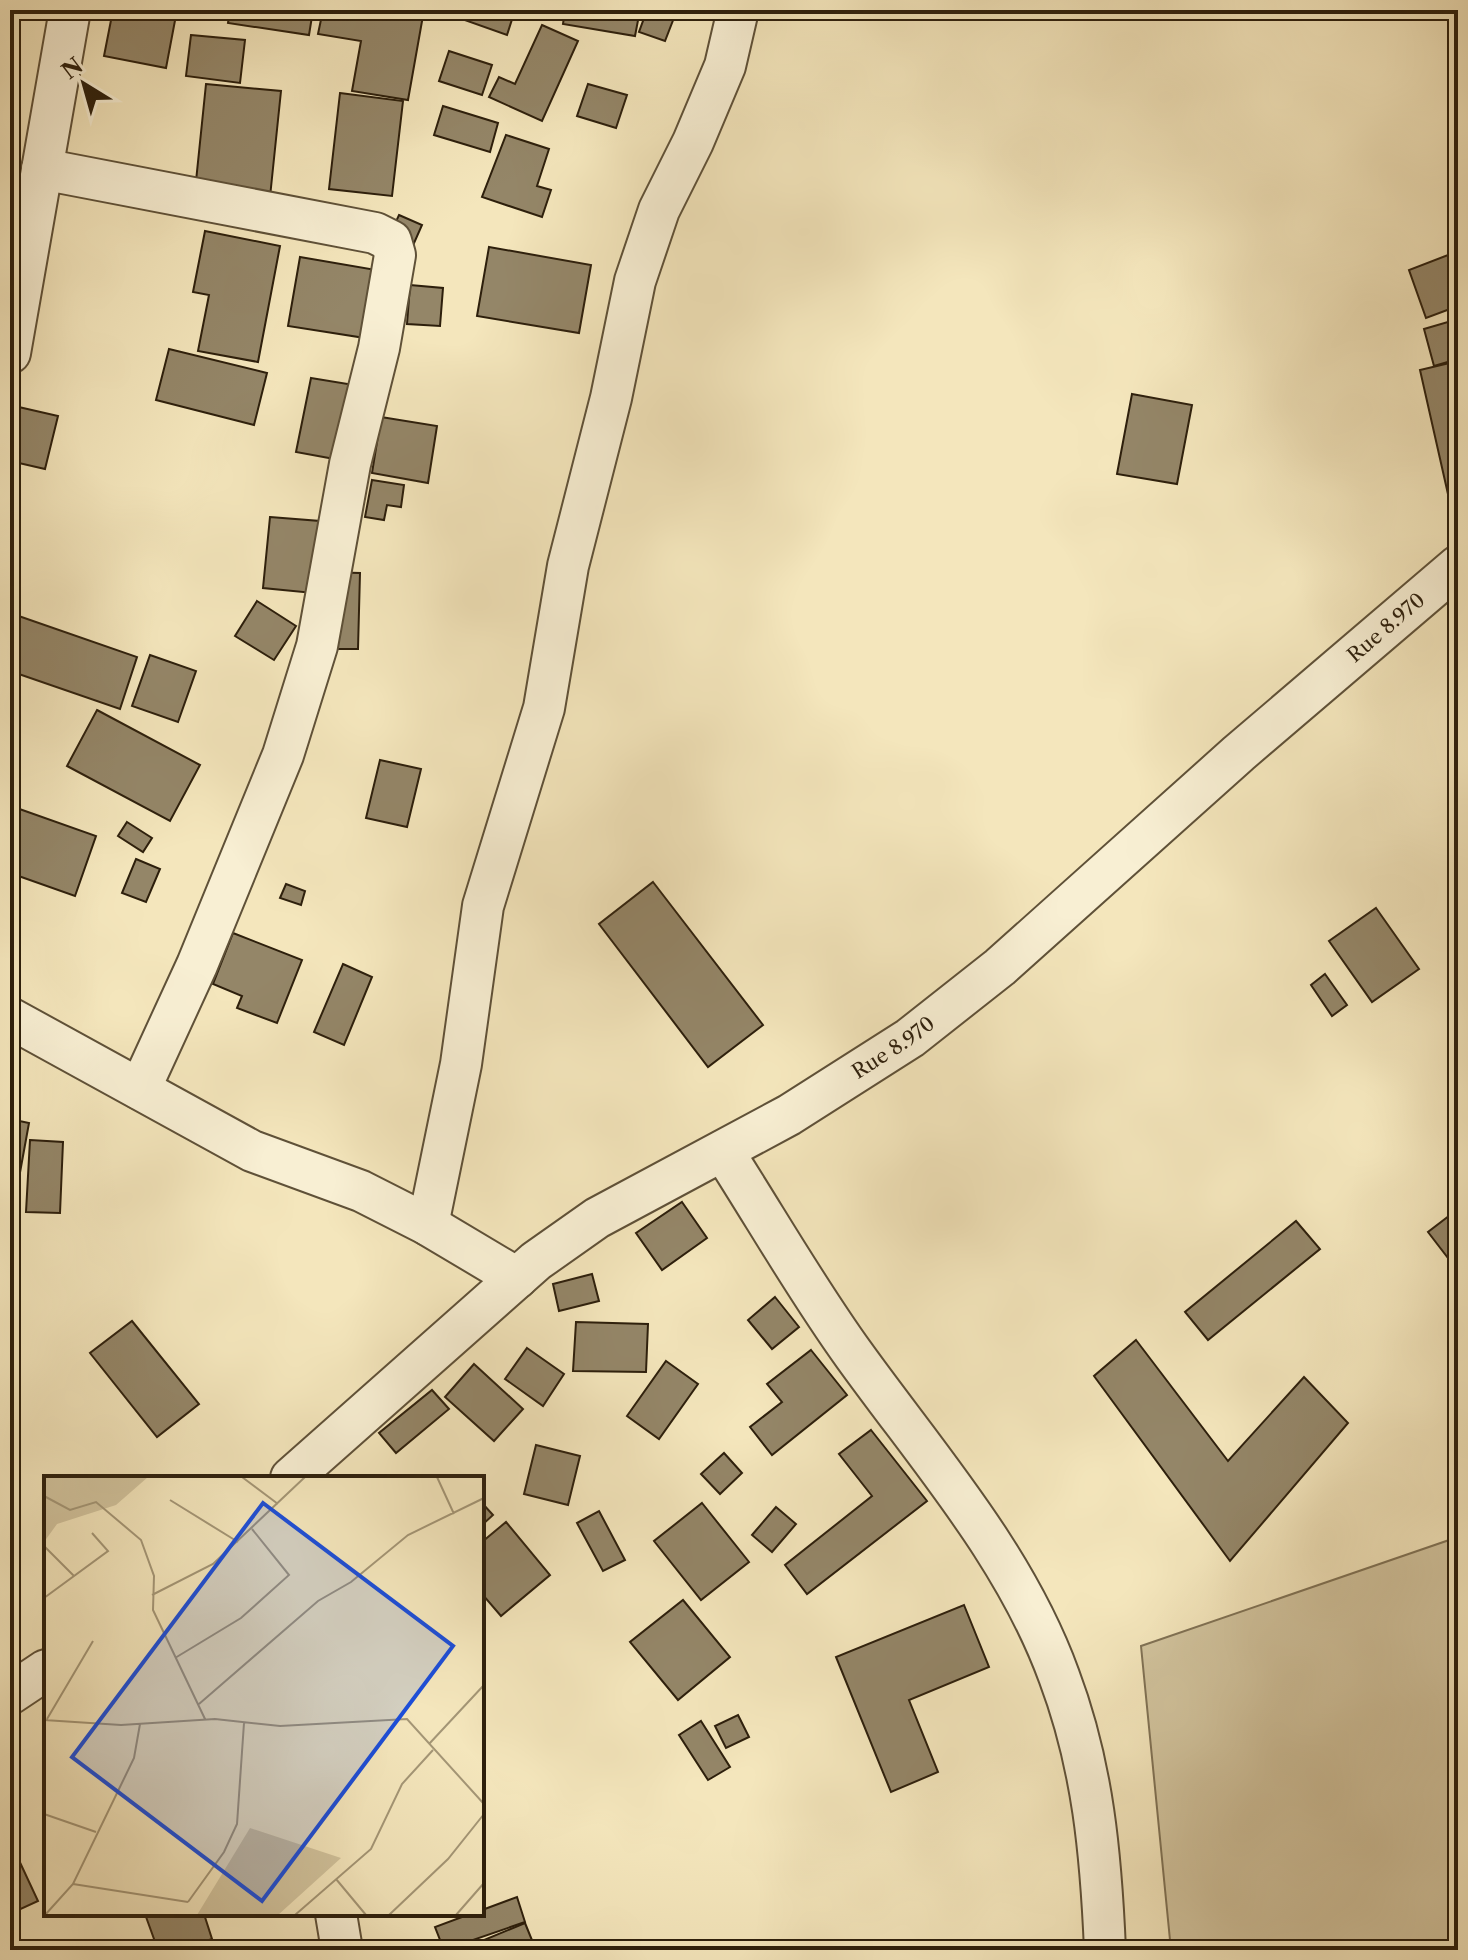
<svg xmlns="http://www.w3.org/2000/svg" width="1468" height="1960" font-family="'Libre Caslon Text',serif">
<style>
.green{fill:#d2c49e;stroke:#807255;stroke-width:2}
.building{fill:#948668;stroke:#2d1f0c;stroke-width:2}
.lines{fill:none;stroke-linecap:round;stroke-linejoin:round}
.minor-casing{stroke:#5f5138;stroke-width:44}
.minor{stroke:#f8efd3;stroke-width:40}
.labels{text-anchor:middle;stroke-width:7;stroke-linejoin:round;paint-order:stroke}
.street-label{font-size:20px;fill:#2d1f0c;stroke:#f8efd3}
.inset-road{fill:none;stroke:#a49676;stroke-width:2}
.view{fill:#1d4ed8;fill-opacity:0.15;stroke:#1d4ed8;stroke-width:4}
.inset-edge{fill:none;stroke:#2d1f0c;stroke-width:4}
</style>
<rect width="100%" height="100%" fill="#f4e6bc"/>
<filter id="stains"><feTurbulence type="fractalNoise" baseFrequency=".0025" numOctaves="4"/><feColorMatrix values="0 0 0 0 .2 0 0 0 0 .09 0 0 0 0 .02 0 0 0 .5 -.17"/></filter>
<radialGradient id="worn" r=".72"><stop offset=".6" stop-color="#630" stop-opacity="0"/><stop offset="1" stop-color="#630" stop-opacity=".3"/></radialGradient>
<path class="green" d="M1458,1537V1950H1171L1141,1646Z"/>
<g class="building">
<path d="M113,10H177L166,68L104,56Z"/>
<path d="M230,10H313L309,35L228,23Z"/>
<path d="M323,10H424L408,100L352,91L361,41L318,34Z"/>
<path d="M443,10H515L507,35L442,12Z"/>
<path d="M530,10H552L550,17Z"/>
<path d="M565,10H640L635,36L563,24Z"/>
<path d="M647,10H677L665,41L639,32Z"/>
<path d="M542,25L578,41L542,121L489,97L499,77L515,84Z"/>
<path d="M191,35L245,40L240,83L186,76Z"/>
<path d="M449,51L492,65L482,95L439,81Z"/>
<path d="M206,84L281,91L270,197L195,191Z"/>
<path d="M588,84L627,95L616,128L577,116Z"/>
<path d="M340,93L403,101L392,196L329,189Z"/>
<path d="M443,106L498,123L490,152L434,135Z"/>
<path d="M506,135L549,149L537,186L551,190L542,217L482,197Z"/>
<path d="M399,215L422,225L411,250L388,239Z"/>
<path d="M205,231L280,246L258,362L198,351L209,295L193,292Z"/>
<path d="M489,247L591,265L579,333L477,316Z"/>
<path d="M1448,255L1458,282V306L1426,318L1409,270Z"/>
<path d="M300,257L376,270L365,338L288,326Z"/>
<path d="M410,285L443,288L440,326L407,324Z"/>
<path d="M1458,319V359L1434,366L1424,329Z"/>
<path d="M169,349L267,373L254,425L156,400Z"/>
<path d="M1458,361V501L1450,503L1420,370Z"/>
<path d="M311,378L354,385L340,460L296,452Z"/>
<path d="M1132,394L1192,405L1177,484L1117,474Z"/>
<path d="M10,405L58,416L45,469L10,461Z"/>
<path d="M381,417L437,426L428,483L372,473Z"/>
<path d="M372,480L404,485L401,507L387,505L384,520L365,517Z"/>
<path d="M270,517L320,521L313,593L263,588Z"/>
<path d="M323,572L360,573L358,649H321Z"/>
<path d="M257,601L296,626L274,660L235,636Z"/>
<path d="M10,613L137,657L120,709L10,671Z"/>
<path d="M150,655L196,671L178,722L132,706Z"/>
<path d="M97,710L200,765L170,821L67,766Z"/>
<path d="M380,760L421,769L407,827L366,818Z"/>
<path d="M11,806L96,836L75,896L10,873Z"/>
<path d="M127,822L152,838L143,852L118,836Z"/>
<path d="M136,859L160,869L146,902L122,893Z"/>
<path d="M653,882L763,1025L708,1067L599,924Z"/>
<path d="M286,884L305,891L301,905L280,898Z"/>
<path d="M1376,908L1419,969L1372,1002L1329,941Z"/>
<path d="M233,933L302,960L277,1023L237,1008L242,996L213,984Z"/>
<path d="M343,964L372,977L344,1045L314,1032Z"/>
<path d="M1325,974L1347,1005L1332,1016L1311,985Z"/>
<path d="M10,1119L29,1123L17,1189L10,1188Z"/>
<path d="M30,1140L63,1142L60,1213L26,1212Z"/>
<path d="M682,1202L707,1238L662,1270L636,1233Z"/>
<path d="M1458,1209V1271L1428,1232Z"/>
<path d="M1296,1221L1320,1249L1208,1340L1185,1312Z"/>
<path d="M592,1274L599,1301L559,1311L553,1284Z"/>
<path d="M775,1297L799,1327L772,1349L748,1320Z"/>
<path d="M132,1321L199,1404L157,1437L90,1353Z"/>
<path d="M576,1322L648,1324L646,1372L573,1371Z"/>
<path d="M1136,1340L1228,1461L1304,1377L1348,1423L1230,1561L1094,1376Z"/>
<path d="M527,1348L564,1374L543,1406L505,1379Z"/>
<path d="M811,1350L847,1395L772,1455L750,1427L782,1402L767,1384Z"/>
<path d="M666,1361L698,1384L659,1439L627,1416Z"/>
<path d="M474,1364L523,1409L494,1441L445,1397Z"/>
<path d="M432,1390L449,1409L396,1453L379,1433Z"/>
<path d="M871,1430L927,1501L807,1594L785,1565L872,1496L839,1454Z"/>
<path d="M536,1445L580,1456L568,1505L524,1494Z"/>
<path d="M724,1453L742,1473L720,1494L701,1474Z"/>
<path d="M482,1503L493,1515L482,1525Z"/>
<path d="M702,1503L749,1562L701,1600L654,1541Z"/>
<path d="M776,1507L796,1524L772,1552L752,1535Z"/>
<path d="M599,1511L625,1560L603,1571L577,1523Z"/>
<path d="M506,1522L550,1575L501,1616L482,1594V1542Z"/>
<path d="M683,1600L730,1657L678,1700L630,1642Z"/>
<path d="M964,1605L989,1667L909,1700L938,1772L891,1792L836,1657Z"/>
<path d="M738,1715L749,1737L726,1748L715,1726Z"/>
<path d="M701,1721L730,1767L708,1780L679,1735Z"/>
<path d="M10,1841L38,1901L12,1913L10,1908Z"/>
<path d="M517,1897L525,1922L444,1950L435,1927L470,1914H482V1910Z"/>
<path d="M145,1914H204L212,1939L181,1950H158Z"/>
<path d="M525,1923L536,1950H460Z"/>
</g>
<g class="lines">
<g class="minor-casing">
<g id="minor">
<path d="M42,169L375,233L391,241L395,255L379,348L350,464L317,646L283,755L197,965L140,1089"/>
<path d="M10,353L70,10"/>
<path d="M10,1018L252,1151L361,1191L428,1225L517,1278"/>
<path d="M723,1151C766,1218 807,1290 854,1355C928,1458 1015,1555 1059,1676C1093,1766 1101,1855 1105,1950"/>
<path d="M428,1225L461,1064L483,906L544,708L568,566L611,398L635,281L659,210L693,142L725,66L738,10"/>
<path id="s1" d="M291,1478L536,1261L597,1218L789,1115L910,1038L1000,967L1239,753L1458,566"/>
<path d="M10,1694L46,1670"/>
<path d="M336,1914L342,1950"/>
</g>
</g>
<use href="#minor" class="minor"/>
</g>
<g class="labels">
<g class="street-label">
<text dy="7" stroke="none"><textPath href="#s1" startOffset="1392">Rue 8.970</textPath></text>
<text dy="7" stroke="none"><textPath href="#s1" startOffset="744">Rue 8.970</textPath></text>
</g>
</g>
<g transform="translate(44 1476)">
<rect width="440" height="440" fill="#f4e6bc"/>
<path d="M0,1H104L72,29L13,48L0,66ZM206,352L297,382L234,439H153Z" fill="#d2c49e"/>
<path class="inset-road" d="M198,1L234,28M393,1L410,38M0,20L26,34L52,26L97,64L110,100L109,134L161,243M126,24L194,66M0,70L30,100M108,119L169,88L261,1M0,122L64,75L48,57M131,182L197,142L245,99L208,53M155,228L274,125L307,106L364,59L440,22M3,243L49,165M0,244L77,249L171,243L236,250L363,243L440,328M385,268L440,209M0,338L52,356M292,403L322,439M29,408L144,426M144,426L180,376L193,348L200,247M1,439L29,408L90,282L96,248M251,439L327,373L358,308L389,274M345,439L404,383L440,338M412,439L440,407"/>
<path class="view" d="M219,27L409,170L218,425L28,281Z"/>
<rect width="440" height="440" class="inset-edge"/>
</g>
<rect width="1468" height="1960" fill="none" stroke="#f4e6bc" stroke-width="40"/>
<rect x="12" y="12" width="1444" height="1936" fill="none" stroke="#2d1f0c" stroke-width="4"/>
<rect x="20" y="20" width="1428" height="1920" fill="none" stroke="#2d1f0c" stroke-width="2"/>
<g transform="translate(84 84) rotate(323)" stroke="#f8efd3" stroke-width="6" paint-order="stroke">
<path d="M0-6L14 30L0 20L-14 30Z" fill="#2d1f0c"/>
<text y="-12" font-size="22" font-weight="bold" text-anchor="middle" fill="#2d1f0c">N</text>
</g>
<rect width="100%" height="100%" filter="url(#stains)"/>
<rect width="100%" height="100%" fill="url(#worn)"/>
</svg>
